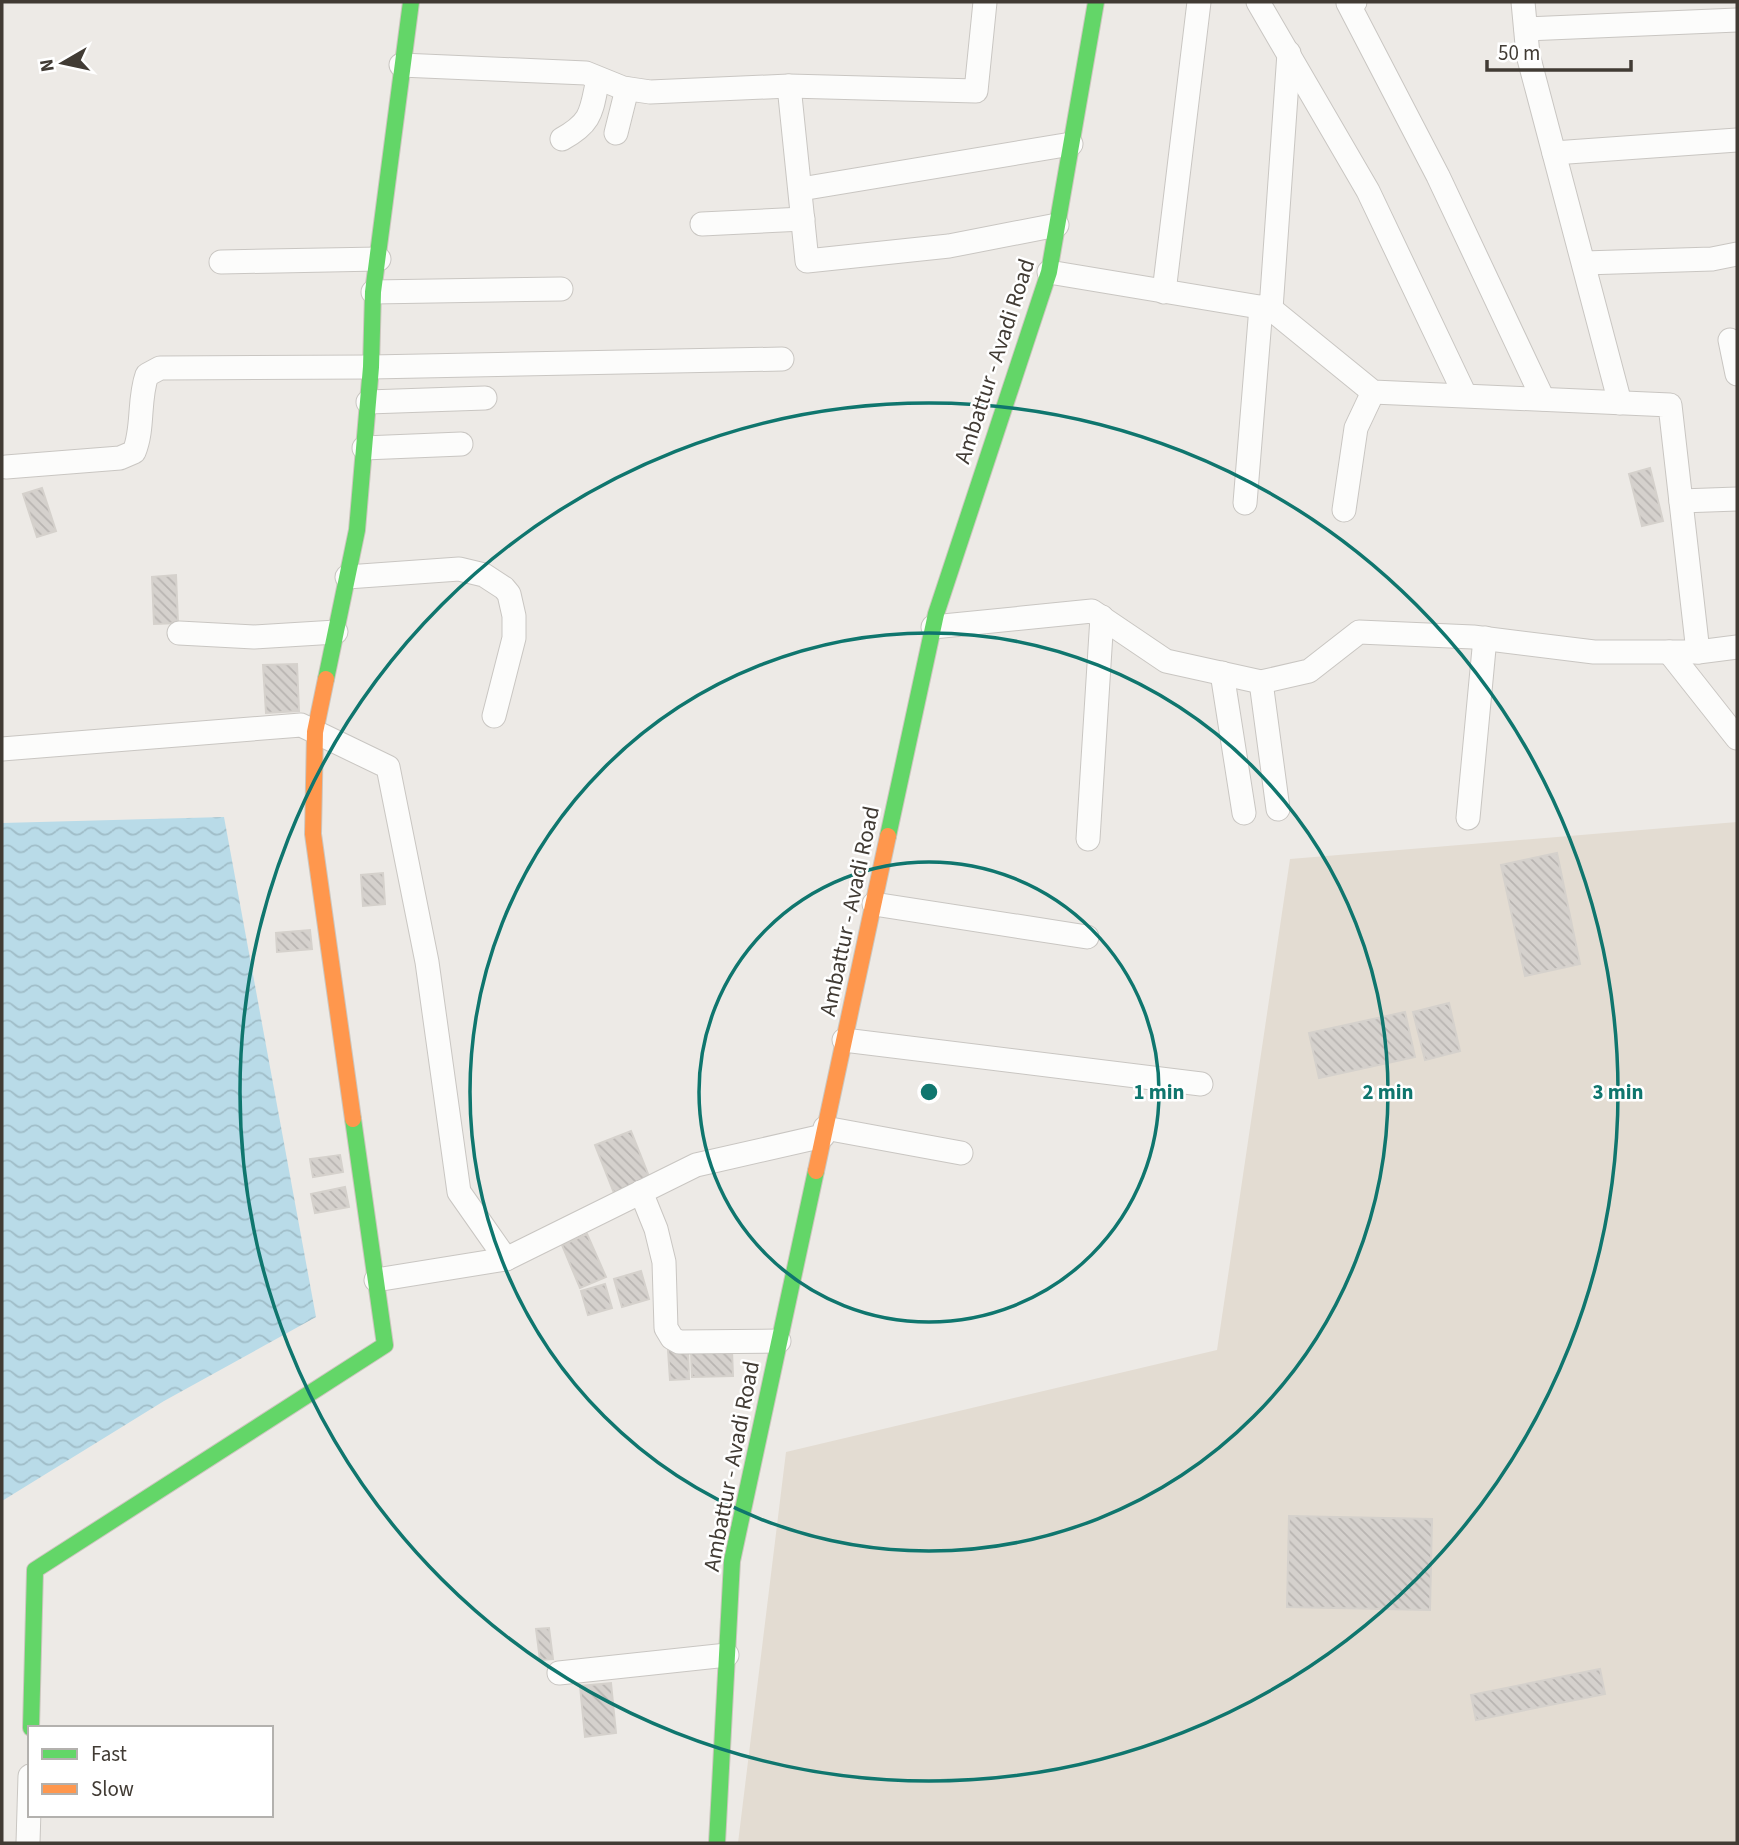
<svg xmlns="http://www.w3.org/2000/svg" width="1739" height="1845" font-family="'Source Sans 3',sans-serif">
<style>
.education{fill:#e3dcd2}
.water{fill:url(#water-waves)}
.building{fill:url(#building-back-hatch);stroke:#d5d1cc;stroke-width:2}
.lines{fill:none;stroke-linecap:round;stroke-linejoin:round}
.street-casing{stroke:#c9c6c2;stroke-width:25}
.fast-casing{stroke:#ccc6be;stroke-width:18}
.slow-casing{stroke:#ccc6be;stroke-width:18}
.street{stroke:#fcfcfb;stroke-width:23}
.fast{stroke:#63d668;stroke-width:16}
.slow{stroke:#ff974d;stroke-width:16}
.ring{fill:none;stroke:#0f766e;stroke-width:3.5}
.labels{text-anchor:middle;stroke-width:5;stroke-linejoin:round;paint-order:stroke}
.street-label{font-size:23px;fill:#413b34;stroke:#fff}
.centre{fill:#0f766e;stroke:#fff;stroke-width:3.5}
.ring-label{font-size:21px;text-anchor:middle;font-weight:bold;fill:#0f766e;stroke:#fff;stroke-width:5;stroke-linejoin:round;paint-order:stroke}
</style>
<defs>
<pattern id="water-waves" width="16" height="10" patternUnits="userSpaceOnUse" patternTransform="scale(1.75)"><rect width="16" height="10" fill="#b9dbe8"/><path d="M0 5q4-4 8 0t8 0" fill="none" stroke="#a0bdc8"/></pattern>
<pattern id="building-back-hatch" width="6" height="6" patternUnits="userSpaceOnUse" patternTransform="scale(1.75)"><rect width="6" height="6" fill="#d5d1cd"/><path d="M-1 5l2 2M0 0l6 6M5-1l2 2" fill="none" stroke="#b8b4b1"/></pattern>
</defs>
<rect width="100%" height="100%" fill="#edeae6"/>
<path class="education" d="M1737,822V1843H738L786,1452L1217,1350L1290,859Z"/>
<path class="water" d="M224,817L316,1317L164,1401L2,1501V823Z"/>
<g class="building">
<path d="M1650,468L1663,521L1642,526L1629,474Z"/>
<path d="M42,488L56,531L37,537L23,494Z"/>
<path d="M176,575L178,623L154,624L152,577Z"/>
<path d="M297,664L299,711L266,713L263,665Z"/>
<path d="M1557,853L1580,964L1525,976L1501,865Z"/>
<path d="M383,873L385,904L363,906L361,875Z"/>
<path d="M310,930L312,949L277,952L276,933Z"/>
<path d="M1449,1003L1460,1051L1425,1060L1413,1012Z"/>
<path d="M1405,1012L1415,1057L1319,1078L1309,1033Z"/>
<path d="M631,1131L650,1179L614,1193L595,1145Z"/>
<path d="M340,1155L343,1172L313,1177L310,1159Z"/>
<path d="M345,1187L349,1207L315,1213L311,1194Z"/>
<path d="M587,1234L606,1277L580,1288L562,1245Z"/>
<path d="M641,1271L649,1299L622,1307L614,1279Z"/>
<path d="M605,1284L612,1308L588,1315L581,1291Z"/>
<path d="M668,1350H688L689,1379L670,1380Z"/>
<path d="M732,1350L733,1376L692,1377L691,1351Z"/>
<path d="M1289,1516L1432,1519L1430,1610L1287,1607Z"/>
<path d="M549,1628L553,1659L540,1660L536,1629Z"/>
<path d="M1600,1669L1605,1694L1476,1720L1471,1695Z"/>
<path d="M611,1683L616,1733L585,1737L580,1686Z"/>
</g>
<g class="lines">
<g class="street-casing">
<g id="street">
<path d="M1258,2L1368,191L1465,395"/>
<path d="M1355,2L1348,3L1438,176L1543,399"/>
<path d="M1523,2L1528,55L1620,403"/>
<path d="M1526,29L1737,20"/>
<path d="M401,65L586,73L623,88L650,92L789,86L976,91L985,2"/>
<path d="M789,86L807,261L949,246L1057,225"/>
<path d="M616,133L627,89"/>
<path d="M562,139C593,122 591,111 598,79"/>
<path d="M1554,153L1737,140"/>
<path d="M801,189L1071,144"/>
<path d="M702,224L803,219"/>
<path d="M221,262L379,259"/>
<path d="M1584,263L1712,259L1737,254"/>
<path d="M1049,272L1271,309L1289,53"/>
<path d="M373,292L561,289"/>
<path d="M1164,292L1199,2"/>
<path d="M1271,309L1373,392L1670,405L1698,652"/>
<path d="M1730,340L1737,374"/>
<path d="M368,402L485,398"/>
<path d="M364,448L461,444"/>
<path d="M6,467L120,458L134,452C144,428 138,400 147,375L160,368L371,367L782,359"/>
<path d="M1681,501L1737,499"/>
<path d="M1245,503L1261,307"/>
<path d="M1344,510L1356,428L1373,392"/>
<path d="M347,577L459,569L484,575L504,588L509,594L514,616V638L494,716"/>
<path d="M933,627L1092,611L1166,661L1261,682L1309,671L1359,632L1473,637L1594,652H1698L1737,647"/>
<path d="M179,633L254,637L336,632"/>
<path d="M1669,652L1737,738"/>
<path d="M1222,673L1244,813"/>
<path d="M1261,682L1278,809"/>
<path d="M2,749L301,725L388,767L427,962L459,1192L506,1259L696,1165L823,1136"/>
<path d="M1468,818L1485,638"/>
<path d="M1088,839L1102,617"/>
<path d="M874,904L1087,937"/>
<path d="M844,1040L1201,1084"/>
<path d="M825,1128L961,1153"/>
<path d="M641,1192L656,1229L664,1262L666,1328L672,1338L679,1342L779,1341"/>
<path d="M376,1280L506,1259"/>
<path d="M559,1673L727,1655"/>
<path d="M28,1843L30,1776"/>
</g>
</g>
<g class="fast-casing">
<g id="fast">
<path d="M326,679L357,530L371,367L373,292L411,2"/>
<path d="M888,836L936,614L1049,272L1096,2"/>
<path d="M31,1728L35,1570L385,1345L353,1119"/>
<path d="M717,1843L732,1561L816,1171"/>
</g>
</g>
<g class="slow-casing">
<g id="slow">
<path d="M326,679L315,732L313,834L353,1119"/>
<path d="M816,1171L888,836"/>
</g>
</g>
<use href="#street" class="street"/>
<use href="#fast" class="fast"/>
<use href="#slow" class="slow"/>
</g>
<g class="ring">
<circle cx="929" cy="1092" r="230"/>
<circle cx="929" cy="1092" r="459"/>
<circle cx="929" cy="1092" r="689"/>
</g>
<g class="labels">
<g class="street-label">
<text transform="translate(994 361) rotate(-72)" y="8">Ambattur - Avadi Road</text>
<text transform="translate(849 911) rotate(-78)" y="8">Ambattur - Avadi Road</text>
<text transform="translate(731 1466) rotate(-79)" y="8">Ambattur - Avadi Road</text>
</g>
</g>
<circle cx="929" cy="1092" r="10" class="centre"/>
<g class="ring-label">
<text x="1159" y="1099">1 min</text>
<text x="1388" y="1099">2 min</text>
<text x="1618" y="1099">3 min</text>
</g>
<rect width="1739" height="1845" fill="none" stroke="#413b34" stroke-width="7"/>
<rect x="28" y="1726" width="245" height="91" fill="#ffffff" stroke="#b3b1ae" stroke-width="2"/>
<rect x="42" y="1749" width="35" height="10" fill="#63d668" stroke="#b3b1ae" stroke-width="2"/>
<text x="91" y="1761" font-size="21" fill="#413b34">Fast</text>
<rect x="42" y="1784" width="35" height="10" fill="#ff974d" stroke="#b3b1ae" stroke-width="2"/>
<text x="91" y="1796" font-size="21" fill="#413b34">Slow</text>
<g transform="translate(63 63) rotate(261)" stroke="#ffffff" stroke-width="5" paint-order="stroke">
<path d="M0-5L12 26L0 18L-12 26Z" fill="#413b34"/>
<text y="-10" font-size="19" font-weight="bold" text-anchor="middle" fill="#413b34">N</text>
</g>
<path d="M1487 60v10h144v-10" fill="none" stroke="#413b34" stroke-width="3.5"/>
<text x="1498" y="60" font-size="21" fill="#413b34" stroke="#ffffff" stroke-width="5" paint-order="stroke">50 m</text>
</svg>
